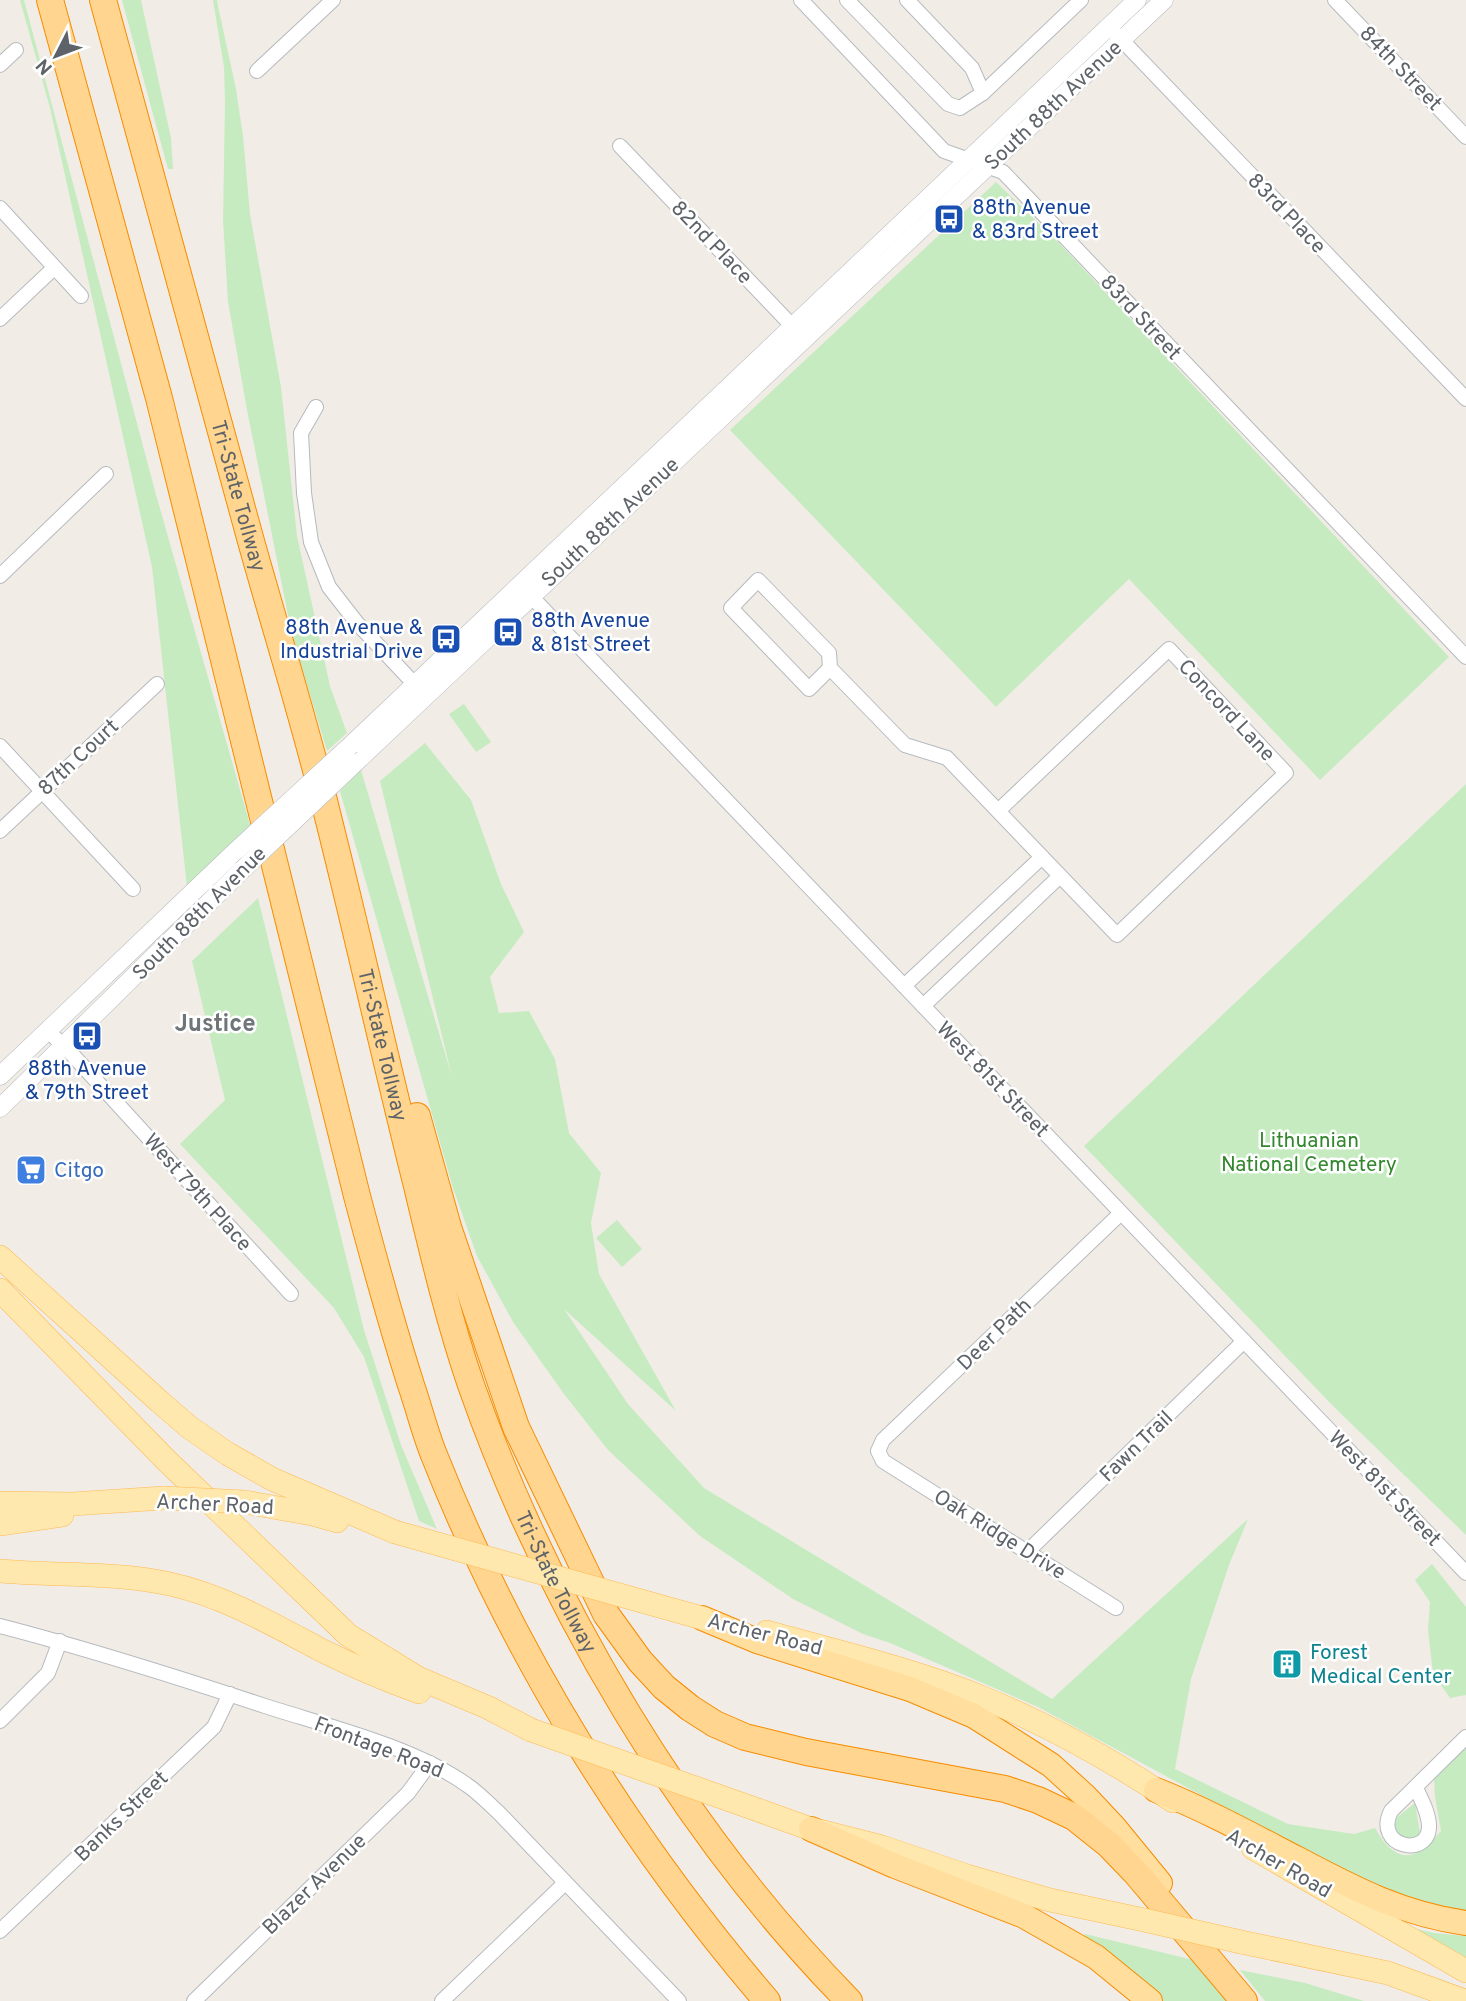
<svg xmlns="http://www.w3.org/2000/svg" width="1466" height="2001" font-family="Overpass,sans-serif">
<style>
.green{fill:#c6ebc1}
.lines{fill:none;stroke-linecap:round;stroke-linejoin:round}
.minor-casing{stroke:#b6babe;stroke-width:16}
.tertiary-casing{stroke:#b6babe;stroke-width:19}
.primary-casing{stroke:#ffb952;stroke-width:24}
.trunk-casing{stroke:#f78c00;stroke-width:26}
.motorway-casing{stroke:#f78c00;stroke-width:28}
.minor{stroke:#fff;stroke-width:14}
.tertiary{stroke:#fff;stroke-width:18}
.primary{stroke:#ffe8ad;stroke-width:23}
.trunk{stroke:#ffde9e;stroke-width:24}
.motorway{stroke:#ffd58f;stroke-width:26}
.tertiary-bridge-casing{stroke:#b6babe;stroke-width:19;stroke-linecap:butt}
.primary-bridge-casing{stroke:#ffb952;stroke-width:24;stroke-linecap:butt}
.tertiary-bridge{stroke:#fff;stroke-width:18}
.primary-bridge{stroke:#ffe8ad;stroke-width:23}
.labels{text-anchor:middle;stroke-width:5;stroke-linejoin:round;paint-order:stroke}
.street-label{font-size:21px;fill:#5d6368;stroke:#fff}
.transit-label{font-size:21px;fill:#164399;stroke:#fff;text-anchor:start}
.park-label{font-size:21px;fill:#33872d;stroke:#fff}
.shop-label{font-size:21px;fill:#366cbe;stroke:#fff;text-anchor:start}
.culture-label{font-size:21px;fill:#0d838f;stroke:#fff;text-anchor:start}
.quarter-label{font-size:24px;font-weight:bold;fill:#6e767a;stroke:#fff}
</style>
<rect width="100%" height="100%" fill="#f1ede6"/>
<g class="green">
<path d="M20,0H24L155,491L250,825L187,887L152,567L50,108Z"/>
<path d="M122,0H141L171,138L173,169H168Z"/>
<path d="M213,0H217L218,6L236,89L243,136L250,214L281,387L297,536L330,686L347,733L327,751L292,635L247,410L228,302L223,221L225,102L224,67Z"/>
<path d="M996,182L1059,243L1449,657L1320,780L1129,579L996,707L730,430Z"/>
<path d="M464,704L491,742L476,752L449,714Z"/>
<path d="M425,743L471,800L501,884L524,932L490,977L499,1013L529,1011L555,1059L569,1133L601,1173L591,1223L599,1274L676,1411L564,1309L628,1404L704,1488L1052,1699L1248,1519L1229,1565L1191,1679L1175,1769L1288,1824L1354,1834L1375,1828C1384,1844 1399,1864 1420,1851C1428,1847 1435,1837 1441,1831L1435,1797L1434,1778L1466,1737V1918L1427,1912L1288,1842L1038,1707L890,1643L863,1634L793,1599L700,1536L608,1450L564,1394L513,1322L477,1256L453,1188L340,791L361,770L452,1077L380,781Z"/>
<path d="M1466,784V1535L1333,1406L1084,1146Z"/>
<path d="M258,898L364,1330L401,1445L437,1529L419,1521L364,1357L334,1308L180,1144L225,1100L192,961Z"/>
<path d="M617,1220L642,1249L622,1267L596,1238Z"/>
<path d="M1432,1564L1466,1607V1695L1450,1698L1433,1674L1428,1630L1430,1602L1415,1580Z"/>
<path d="M1415,1803L1420,1833L1414,1839L1407,1842L1394,1831L1396,1818Z"/>
<path d="M1404,1926L1434,1933L1466,1936V1961Z"/>
<path d="M1085,1934L1198,1961L1232,2001H1161L1082,1941Z"/>
<path d="M1240,1970L1305,1983L1364,2001H1265Z"/>
</g>
<g class="lines">
<g class="minor-casing">
<g id="minor">
<path d="M801,0L944,151L1003,172L1466,657"/>
<path d="M847,0L948,104L960,108L983,93L1081,0"/>
<path d="M907,0L972,68L983,93"/>
<path d="M1335,0L1466,137"/>
<path d="M1114,32L1466,399"/>
<path d="M0,65L16,50"/>
<path d="M257,71L333,0"/>
<path d="M620,146L799,333"/>
<path d="M0,208L81,296"/>
<path d="M0,319L54,268"/>
<path d="M316,407L301,433L304,493L311,542L329,587L357,623L421,691"/>
<path d="M0,576L106,474"/>
<path d="M526,591L1466,1573"/>
<path d="M830,668L809,689L731,608L758,580L829,653L830,668L905,745L947,758L1117,935L1286,773L1169,649L998,811"/>
<path d="M0,746L133,889"/>
<path d="M0,831L157,684"/>
<path d="M904,986L1042,857"/>
<path d="M923,1006L1060,876"/>
<path d="M47,1030L70,1052L291,1294"/>
<path d="M1028,1551L1244,1341"/>
<path d="M1116,1608L883,1461L878,1451L883,1440L1121,1213"/>
<path d="M0,1626C89,1649 177,1677 265,1706C327,1726 414,1747 467,1785C479,1793 489,1804 499,1813L679,2001"/>
<path d="M0,1721L48,1673L60,1641"/>
<path d="M1416,1788C1421,1799 1429,1813 1429,1826C1429,1859 1373,1847 1391,1811L1466,1737"/>
<path d="M0,1931L214,1727L230,1694"/>
<path d="M194,2001L408,1793L430,1763"/>
<path d="M442,2001L565,1883"/>
</g>
</g>
<g class="tertiary-casing">
<g id="tertiary">
<path d="M351,745L1137,0"/>
<path d="M355,763L1164,0"/>
<path d="M0,1076L237,850"/>
<path d="M0,1108L242,870"/>
</g>
</g>
<g class="primary-casing">
<g id="primary">
<path d="M0,1257L160,1402L189,1427L228,1454L272,1479L395,1532"/>
<path d="M0,1290L166,1460L348,1635L418,1678L489,1708L531,1730"/>
<path d="M245,1502L312,1514L337,1521"/>
<path d="M0,1503L72,1504L164,1498"/>
<path d="M0,1524L62,1515"/>
<path d="M0,1571C56,1576 114,1572 170,1584C224,1596 272,1624 321,1650C353,1666 386,1680 419,1692"/>
<path d="M767,1632C838,1652 912,1669 981,1697C1047,1724 1113,1761 1173,1801"/>
<path d="M758,1810L811,1829L882,1847L967,1876L1050,1900L1144,1920"/>
<path d="M1253,1848L1466,1971"/>
<path d="M1241,1942L1388,1973L1465,2001"/>
</g>
</g>
<g class="trunk-casing">
<g id="trunk">
<path d="M702,1618L757,1641L910,1689L974,1716L1051,1765L1085,1796L1115,1828L1160,1883"/>
<path d="M1156,1790C1204,1809 1250,1834 1296,1858C1353,1888 1401,1914 1466,1923"/>
<path d="M811,1829L895,1866L1024,1916L1096,1957L1150,2001"/>
</g>
</g>
<g class="motorway-casing">
<g id="motorway">
<path d="M50,0L159,398L357,1196C374,1260 391,1322 411,1385C419,1408 425,1433 434,1455C513,1654 628,1839 767,2001"/>
<path id="s1" d="M103,0C152,178 200,356 249,534C275,628 305,722 328,817C359,940 386,1063 417,1186C433,1253 449,1321 471,1385C549,1607 684,1833 849,2001"/>
<path d="M417,1116L448,1227L516,1427L606,1614L640,1661L664,1687L690,1708L715,1724L745,1737L806,1752L1005,1789L1038,1800L1074,1817L1108,1844L1136,1873L1244,2001"/>
</g>
</g>
<use href="#minor" class="minor"/>
<use href="#tertiary" class="tertiary"/>
<use href="#primary" class="primary"/>
<use href="#trunk" class="trunk"/>
<use href="#motorway" class="motorway"/>
<g class="tertiary-bridge-casing">
<g id="tertiary-bridge">
<path d="M237,850L351,745"/>
<path d="M242,870L355,763"/>
</g>
</g>
<g class="primary-bridge-casing">
<g id="primary-bridge">
<path d="M164,1498L245,1502"/>
<path d="M395,1532L702,1618"/>
<path d="M531,1730L758,1810"/>
<path d="M1144,1920L1241,1942"/>
</g>
</g>
<use href="#tertiary-bridge" class="tertiary-bridge"/>
<use href="#primary-bridge" class="primary-bridge"/>
</g>
<defs>
<g id="bus-square" transform="scale(1.575)"><rect x="-9" y="-9" width="18" height="18" rx="4" fill="#1a4fb4" stroke="#fff"/><path d="M-5-6H5V4H4V6H2V4H-2V6H-4V4H-5ZM-3.5-4V0h7V-4ZM-3.5 1.2v1.5H-2V1.2ZM2 1.2v1.5H3.5V1.2Z" fill="#fff"/></g>
<g id="supermarket-square" transform="scale(1.575)"><rect x="-9" y="-9" width="18" height="18" rx="4" fill="#3f7fe0" stroke="#fff"/><path d="M-6-5.5h2.5l.6 2H6L4.5 2H-2.5L-4.4-4H-6ZM-1.5 3.2a1.3 1.3 0 1 0 .1 0ZM3 3.2a1.3 1.3 0 1 0 .1 0Z" fill="#fff"/></g>
<g id="building-square" transform="scale(1.575)"><rect x="-9" y="-9" width="18" height="18" rx="4" fill="#0f9aa8" stroke="#fff"/><path d="M-4-6H4V6H1V3H-1V6H-4ZM-2.5-4.3h1.7v1.8h-1.7ZM.8-4.3h1.7v1.8H.8ZM-2.5-1h1.7V.8h-1.7ZM.8-1h1.7V.8H.8Z" fill="#fff"/></g>
</defs>
<g fill-rule="evenodd">
<use href="#bus-square" x="949" y="219"/>
<use href="#bus-square" x="508" y="632"/>
<use href="#bus-square" x="446" y="639"/>
<use href="#bus-square" x="87" y="1036"/>
<use href="#supermarket-square" x="31" y="1170"/>
<use href="#building-square" x="1287" y="1664"/>
</g>
<g class="labels">
<g class="street-label">
<text transform="translate(1401 68) rotate(46)" y="7">84th Street</text>
<text transform="translate(1053 105) rotate(-43)" y="7">South 88th Avenue</text>
<text transform="translate(1287 213) rotate(46)" y="7">83rd Place</text>
<text transform="translate(712 242) rotate(46)" y="7">82nd Place</text>
<text transform="translate(1141 317) rotate(47)" y="7">83rd Street</text>
<text dy="7" stroke="none"><textPath href="#s1" startOffset="514">Tri-State Tollway</textPath></text>
<text transform="translate(610 522) rotate(-43)" y="7">South 88th Avenue</text>
<text transform="translate(1227 710) rotate(47)" y="7">Concord Lane</text>
<text transform="translate(78 757) rotate(-43)" y="7">87th Court</text>
<text transform="translate(199 913) rotate(-45)" y="7">South 88th Avenue</text>
<text dy="7" stroke="none"><textPath href="#s1" startOffset="1082">Tri-State Tollway</textPath></text>
<text transform="translate(993 1079) rotate(46)" y="7">West 81st Street</text>
<text transform="translate(198 1192) rotate(48)" y="7">West 79th Place</text>
<text transform="translate(994 1334) rotate(-44)" y="7">Deer Path</text>
<text transform="translate(1136 1446) rotate(-44)" y="7">Fawn Trail</text>
<text transform="translate(1385 1488) rotate(46)" y="7">West 81st Street</text>
<text transform="translate(215 1504) rotate(3)" y="7">Archer Road</text>
<text transform="translate(1000 1534) rotate(32)" y="7">Oak Ridge Drive</text>
<text dy="7" stroke="none"><textPath href="#s1" startOffset="1648">Tri-State Tollway</textPath></text>
<text transform="translate(765 1634) rotate(14)" y="7">Archer Road</text>
<text transform="translate(379 1747) rotate(21)" y="7">Frontage Road</text>
<text transform="translate(121 1816) rotate(-44)" y="7">Banks Street</text>
<text transform="translate(1279 1863) rotate(30)" y="7">Archer Road</text>
<text transform="translate(314 1884) rotate(-44)" y="7">Blazer Avenue</text>
</g>
<g class="transit-label">
<text x="972" y="214">88th Avenue<tspan x="972" dy="24">&amp; 83rd Street</tspan></text>
<text x="531" y="627">88th Avenue<tspan x="531" dy="24">&amp; 81st Street</tspan></text>
<text x="423" y="634" text-anchor="end">88th Avenue &amp;<tspan x="423" dy="24">Industrial Drive</tspan></text>
<text x="87" y="1075" text-anchor="middle">88th Avenue<tspan x="87" dy="24">&amp; 79th Street</tspan></text>
</g>
<g class="park-label">
<text x="1309" y="1147">Lithuanian<tspan x="1309" dy="24">National Cemetery</tspan></text>
</g>
<g class="shop-label">
<text x="54" y="1177">Citgo</text>
</g>
<g class="culture-label">
<text x="1310" y="1659">Forest<tspan x="1310" dy="24">Medical Center</tspan></text>
</g>
<g class="quarter-label">
<text x="215" y="1031">Justice</text>
</g>
</g>
<g transform="translate(56 56) rotate(228)" stroke="#ffffff" stroke-width="5" paint-order="stroke">
<path d="M0-5L12 26L0 18L-12 26Z" fill="#5d6368"/>
<text y="-10" font-size="19" font-weight="bold" text-anchor="middle" fill="#5d6368">N</text>
</g>
</svg>
